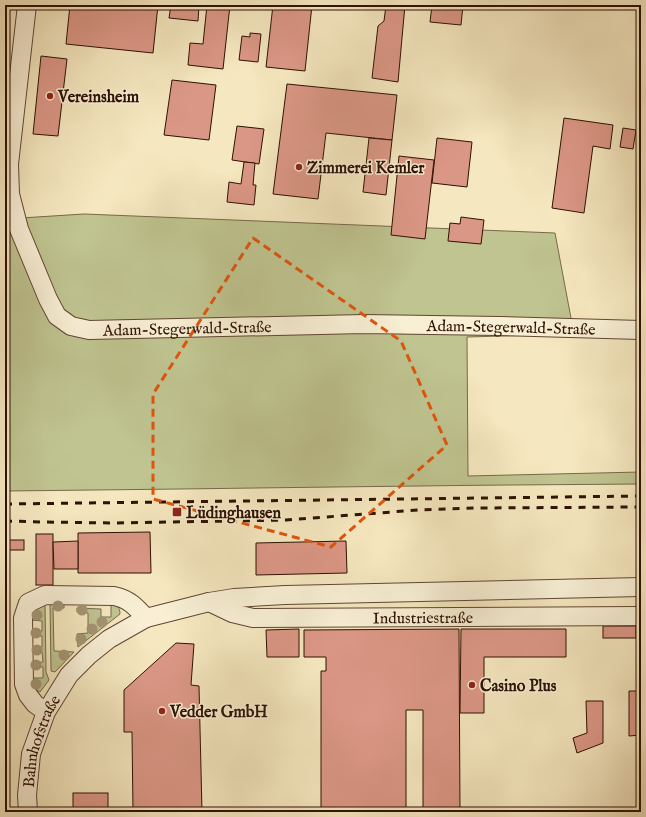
<svg xmlns="http://www.w3.org/2000/svg" width="646" height="817" font-family="'IM FELL English',serif">
<style>
.green{fill:#bfc490;stroke:#766a4a}
.building{fill:#db9786;stroke:#2e1103}
.lines{fill:none;stroke-linecap:round;stroke-linejoin:round}
.minor-casing{stroke:#604632;stroke-width:20}
.minor{stroke:#f8efd5;stroke-width:18}
.rail{stroke:#2e1103;stroke-width:3;stroke-dasharray:7 7;stroke-linecap:butt}
.tree{fill:#a49473}
.marked{fill:none;stroke:#df550c;stroke-width:3;stroke-dasharray:8 5;stroke-linejoin:round}
.poi-dot{fill:#8f2418;stroke:#f8efd5;stroke-width:1.5}
.labels{text-anchor:middle;stroke-width:3;stroke-linejoin:round;paint-order:stroke}
.poi-label{font-size:16px;font-weight:bold;fill:#2e1103;stroke:#f8efd5;text-anchor:start}
.street-label{font-size:16px;fill:#2e1103;stroke:#f8efd5}
</style>
<rect width="100%" height="100%" fill="#f5e7bf"/>
<filter id="stains"><feTurbulence type="fractalNoise" baseFrequency=".005" numOctaves="4"/><feColorMatrix values="0 0 0 0 .2 0 0 0 0 .09 0 0 0 0 .02 0 0 0 .5 -.17"/></filter>
<radialGradient id="worn" r=".72"><stop offset=".6" stop-color="#630" stop-opacity="0"/><stop offset="1" stop-color="#630" stop-opacity=".3"/></radialGradient>
<g class="green">
<path d="M84,214L555,233L574,334L467,337L468,476L641,472V484C429,485 217,489 5,491V219Z"/>
<path d="M50,603L64,604V608H53L54,651L74,652L55,672L51,671Z"/>
<path d="M111,603C117,606 120,607 120,614L78,647L77,634L88,633V613L77,612V608L101,609V617H111Z"/>
<path d="M45,604L46,672L49,680L40,692L33,688L32,678H43V667H32V663L43,662L42,652H31V648L42,647V636H31V632L42,631V621L31,620L35,609Z"/>
</g>
<g class="building">
<path d="M70,5H158L153,53L66,44Z"/>
<path d="M171,5H199L198,21L169,18Z"/>
<path d="M207,5H230L223,69L188,65L190,43L203,44Z"/>
<path d="M273,5H312L305,71L266,67Z"/>
<path d="M386,5H405L398,82L372,78L378,26L384,21Z"/>
<path d="M432,5H463L461,25L430,22Z"/>
<path d="M250,33L261,34L258,62L239,60L242,36L250,37Z"/>
<path d="M41,56L67,59L58,136L33,134Z"/>
<path d="M172,80L216,85L209,140L164,135Z"/>
<path d="M287,84L397,95L392,140L326,133L318,199L273,194Z"/>
<path d="M564,118L613,125L610,149L593,146L584,213L552,208Z"/>
<path d="M237,126L264,129L259,164L232,160Z"/>
<path d="M623,128L636,130L633,149L620,147Z"/>
<path d="M369,138L392,140L386,195L363,192Z"/>
<path d="M437,138L472,142L467,187L432,183Z"/>
<path d="M399,156L434,160L425,239L391,235Z"/>
<path d="M244,162L255,163L253,185H256L254,205L227,202L229,182L241,184Z"/>
<path d="M461,217L484,220L481,244L448,241L450,223L460,224Z"/>
<path d="M150,532L151,573H78V533Z"/>
<rect x="36" y="534" width="17" height="51"/>
<rect x="5" y="540" width="19" height="10"/>
<path d="M78,541V569H54L53,542Z"/>
<path d="M346,541L347,573L256,575V543Z"/>
<rect x="603" y="626" width="33" height="12"/>
<path d="M299,629V657H267L266,630Z"/>
<path d="M459,629L460,812H423V710H406V812H321V671H326V657H304V630Z"/>
<path d="M461,629H566V657H484V713H460Z"/>
<path d="M176,643L194,644L191,685L199,686L202,812H133L132,732H124V690Z"/>
<path d="M5,684H6L9,812H5Z"/>
<path d="M629,691H641V735L629,736Z"/>
<path d="M586,701H603V743L577,753L573,738L587,733Z"/>
<rect x="73" y="793" width="35" height="19"/>
</g>
<g class="lines">
<g class="minor-casing">
<g id="minor">
<path id="s1" d="M27,5L9,164L10,194L19,229L48,299L57,316L71,326L89,330L364,324L499,326L641,330"/>
<path id="s2" d="M209,602L232,613L253,618L641,616"/>
<path d="M46,712L35,704L28,695L24,684L23,618L28,603L45,595L114,596C129,599 136,607 146,618"/>
<path id="s3" d="M28,812L27,795L31,754L46,712L69,675L89,655L109,639L146,618L209,602L234,598L285,595L641,587"/>
</g>
</g>
<use href="#minor" class="minor"/>
<g class="rail">
<path d="M5,504L641,496"/>
<path d="M5,521L43,522L116,523L286,520L418,510L476,508L641,507"/>
</g>
</g>
<g class="tree">
<circle cx="58" cy="606" r="5.5"/>
<circle cx="82" cy="610" r="5.5"/>
<circle cx="37" cy="615" r="5.5"/>
<circle cx="102" cy="622" r="5.5"/>
<circle cx="92" cy="629" r="5.5"/>
<circle cx="36" cy="633" r="5.5"/>
<circle cx="81" cy="639" r="5.5"/>
<circle cx="37" cy="650" r="5.5"/>
<circle cx="64" cy="655" r="5.5"/>
<circle cx="36" cy="665" r="5.5"/>
<circle cx="36" cy="684" r="5.5"/>
</g>
<path class="marked" d="M253,238L401,341L447,445L331,547L153,499V394Z"/>
<g class="poi-dot">
<circle cx="50" cy="96" r="4"/>
<circle cx="299" cy="167" r="4"/>
<rect x="172" y="507" width="10" height="10" rx="2"/>
<circle cx="472" cy="685" r="4"/>
<circle cx="162" cy="711" r="4"/>
</g>
<g class="labels">
<g class="poi-label">
<text x="58" y="102">Vereinsheim</text>
<text x="307" y="173">Zimmerei Kemler</text>
<text x="186" y="518">Lüdinghausen</text>
<text x="480" y="691">Casino Plus</text>
<text x="170" y="717">Vedder GmbH</text>
</g>
<g class="street-label">
<text dy="6" stroke="none"><textPath href="#s1" startOffset="779">Adam-Stegerwald-Straße</textPath></text>
<text dy="6" stroke="none"><textPath href="#s1" startOffset="455">Adam-Stegerwald-Straße</textPath></text>
<text dy="6" stroke="none"><textPath href="#s2" startOffset="217">Industriestraße</textPath></text>
<text dy="6" stroke="none"><textPath href="#s3" startOffset="73">Bahnhofstraße</textPath></text>
</g>
</g>
<rect width="646" height="817" fill="none" stroke="#f5e7bf" stroke-width="20"/>
<rect x="6" y="6" width="634" height="805" fill="none" stroke="#2e1103" stroke-width="2"/>
<rect x="10" y="10" width="626" height="797" fill="none" stroke="#2e1103"/>
<rect width="100%" height="100%" filter="url(#stains)"/>
<rect width="100%" height="100%" fill="url(#worn)"/>
</svg>
